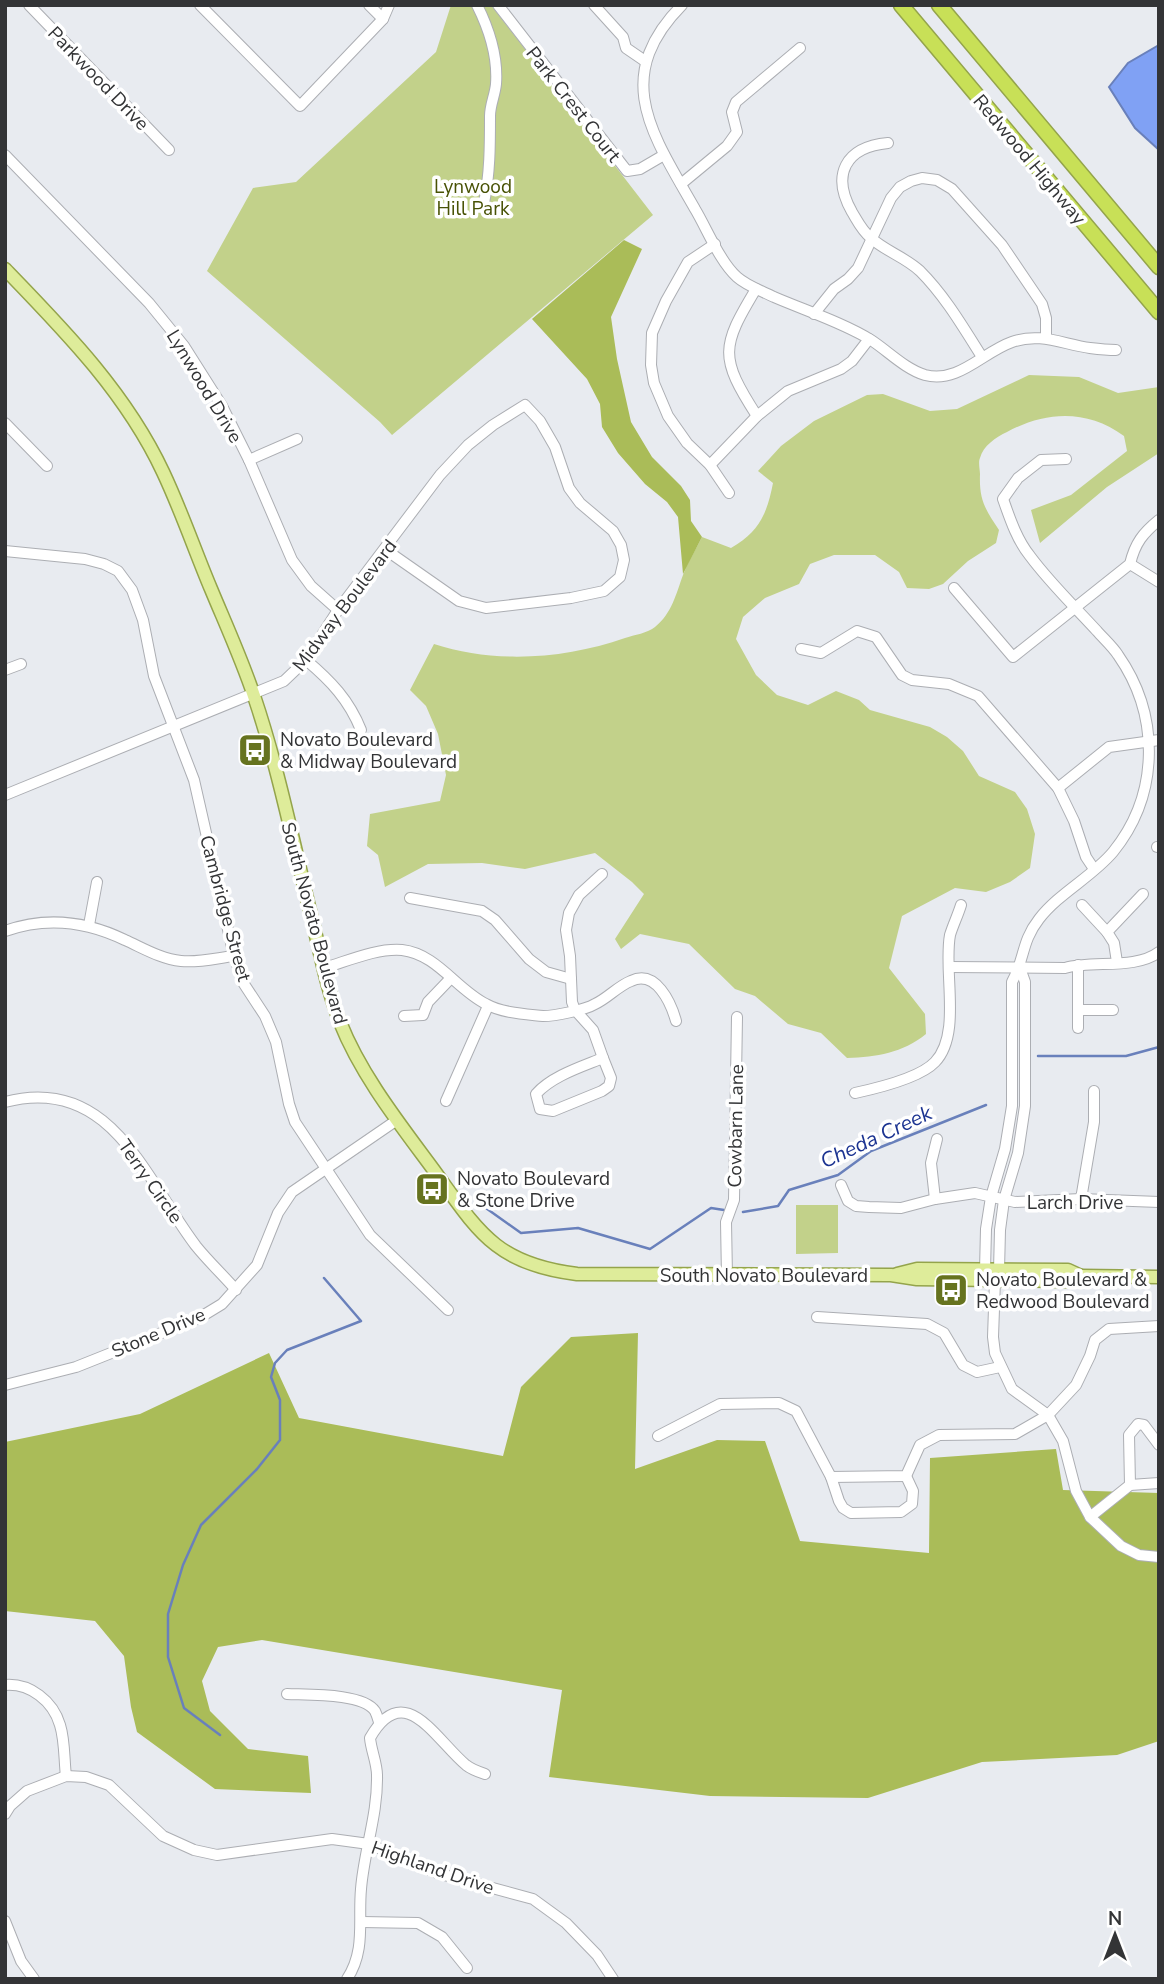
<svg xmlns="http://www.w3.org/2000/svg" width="1164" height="1984" font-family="'Nunito Sans',sans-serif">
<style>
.green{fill:#c2d18a}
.forest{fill:#aabc58}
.water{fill:#80a1f4;stroke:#6980bb;stroke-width:2}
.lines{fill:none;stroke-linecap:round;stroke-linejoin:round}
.stream{stroke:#6980bb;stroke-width:2.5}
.minor-casing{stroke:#acaeb3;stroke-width:12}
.major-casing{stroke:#94a44b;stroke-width:15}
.highway-casing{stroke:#94a44b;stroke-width:17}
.minor{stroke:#fff;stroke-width:10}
.major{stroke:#deec9a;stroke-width:12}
.highway{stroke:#c8e057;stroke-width:14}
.labels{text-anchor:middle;stroke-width:7;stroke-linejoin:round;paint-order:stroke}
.street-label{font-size:19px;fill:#333436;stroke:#fff}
.park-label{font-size:19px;fill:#485205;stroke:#fff}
.poi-label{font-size:19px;fill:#333436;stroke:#fff;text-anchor:start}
.water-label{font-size:21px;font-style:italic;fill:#1b3391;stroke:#fff}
</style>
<rect width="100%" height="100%" fill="#e8ebf0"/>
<g class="green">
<path d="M451,5H491L653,215L392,435L380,422L207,271L253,188L296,182L436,52Z"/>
<path d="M1029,375L1079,377L1118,393L1159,387V453L1107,487L1040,543L1031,510L1071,495L1127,451L1124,436C1087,409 1046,411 1007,432C996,437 983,446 980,458C978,462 980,470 980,474C979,500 985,509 999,530L996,543L968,561L943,584L929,589L907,588L899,572L875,555H834L810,564L799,584L765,598L743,617L736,639L756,675L777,695L808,705L836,691L859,700L870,710L930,727L947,737L963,751L979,776L1015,792L1027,809L1035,834L1030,868L1010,882L986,892L955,888L902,916L889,968L925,1014L926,1034C902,1053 877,1057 847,1058L821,1033L788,1024L755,996L735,989L689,944L640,934L621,949L615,939L644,894L632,882L595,853L525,869L482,863L428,864L385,887L378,855L367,846L370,814L440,801L446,775L438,734L426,706L410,690L434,644C495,664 565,659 625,638C634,635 648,633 655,627C672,613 676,594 683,575C688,562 696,549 702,537L731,548C759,532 767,514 773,483L758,471L781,446L814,421L867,395L883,394L930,411L957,409Z"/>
<path d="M796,1205H838V1253L796,1254Z"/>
</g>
<g class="forest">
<path d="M624,240L642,249L611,317L617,359L631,422L652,457L681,486L690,500L691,521L702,537L683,574L678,517L667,502L645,484L618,453L602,427L600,404L587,379L532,319Z"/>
<path d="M638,1333L635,1469L717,1440L765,1441L800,1541L929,1553L930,1458L1056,1449L1063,1490L1159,1493V1741L1117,1755L982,1762L868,1798L710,1796L549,1777L562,1690L262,1640L218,1647L202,1681L210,1711L248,1749L308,1756L311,1793L215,1789L137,1732L131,1707L124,1656L95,1621L5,1611V1442L140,1414L269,1353L299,1418L503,1456L521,1387L571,1337Z"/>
</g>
<path class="water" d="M1159,45V150L1135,128L1109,87L1128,63Z"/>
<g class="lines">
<g class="stream">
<path d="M1038,1056H1126L1159,1047"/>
<path d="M483,1206L521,1233L578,1228L650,1249L711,1208L724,1210"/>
<path d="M743,1212L778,1206L789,1190L838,1175L871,1151L986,1105"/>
<path d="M220,1735L184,1708L168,1657V1614L183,1565L201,1525L257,1469L280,1440V1400L271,1377L275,1363L287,1350L361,1321L324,1278"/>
</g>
<g class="minor-casing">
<g id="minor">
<path d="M29,5L169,150"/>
<path d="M200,5L300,106L383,19L389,5"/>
<path d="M369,5L383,19"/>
<path d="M477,5C489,29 498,57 496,84C495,95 490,105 490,116C490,146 490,173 484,203"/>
<path d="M498,5L627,171L640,169L664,155"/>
<path d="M594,5L623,37L626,48L645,61"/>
<path d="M682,5C610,78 653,135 695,209C707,229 720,262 737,277C747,286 762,291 774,297C804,310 844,323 871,340C888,351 905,369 925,375C958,384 983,352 1012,342C1040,332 1062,344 1090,348C1098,349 1107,350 1116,350"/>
<path d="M888,143C845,147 831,175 852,212C858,222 862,231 871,238C885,251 905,257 920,271C945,296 963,327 982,357"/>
<path d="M5,155L149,303L184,346L222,406L249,460L292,560L311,586L338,610"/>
<path d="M681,184L727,146L737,132L732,112L736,102L800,48"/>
<path d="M715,244L688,262L666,301L652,333L651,365L654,383L668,416L687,443L710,465L729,493"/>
<path d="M756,289C721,347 719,357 757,416"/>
<path d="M814,314L834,289L848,279L858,268L891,198L900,187L911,181L922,178L937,180L952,189L1002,245L1042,304L1046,318V337"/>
<path d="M5,423L47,466"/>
<path d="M249,460L297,439"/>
<path d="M710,465L757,416L788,391L841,369L852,361L869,339"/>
<path d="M5,551L85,559L104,564L118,571L132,590L143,620L154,676L194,780L234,956L244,984L265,1016L276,1042L289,1104L295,1122L370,1235L448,1310"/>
<path d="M1130,564L1159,582"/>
<path d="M954,588L1013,657L1130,564C1135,543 1143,533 1159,520"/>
<path d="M801,649L821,653L857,631L876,637L902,675L912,680L949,684L978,696L1058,788L1074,821L1086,857L1094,869"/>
<path d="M306,660C331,681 349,700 361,730"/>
<path d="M5,670L21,664"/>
<path d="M1058,788L1109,747L1159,740"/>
<path d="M5,795L284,681L306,660L338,610L440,475L468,445L493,425L525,405L540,421L555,447L569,488L580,503L613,531L621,545L624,560L620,577L604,591L571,598L486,608L459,601L386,550"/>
<path d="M1157,847H1159"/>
<path d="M602,874L579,895L569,913L566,930L570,956L572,1002L575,1010L593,1030L603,1058"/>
<path d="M410,898L482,911L495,920L529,959L546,972L571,979"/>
<path d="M1082,905L1107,932"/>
<path d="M89,925L97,882"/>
<path d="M5,931C47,916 86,921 125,940C143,948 161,959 181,961C198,963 217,958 234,956"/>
<path d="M1117,962L1114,943L1107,932L1143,894"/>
<path d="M1078,965V1028"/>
<path d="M949,967L1065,968C1094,960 1135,970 1159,952"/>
<path d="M324,968C348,961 376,948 402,950C437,954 456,989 486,1004C502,1013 525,1014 543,1016C555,1016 585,1010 595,1004C608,998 618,986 631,981C656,969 671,1003 676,1021"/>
<path d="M1020,968L1025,982V1106L1018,1153L1004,1200L1000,1230L999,1270L995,1280L993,1337L995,1353L1012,1389L1048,1415L1063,1441L1076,1491L1090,1517L1121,1546L1139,1555L1159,1557"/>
<path d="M1078,1010H1113"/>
<path d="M404,1016L423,1015L428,1002L451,978"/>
<path d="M603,1058L611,1078L609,1086L602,1091L553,1111L540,1109L536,1094C552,1076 581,1067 603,1058Z"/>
<path d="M855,1093C878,1088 920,1078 935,1062C962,1034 943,971 950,935C953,925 958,915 961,905"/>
<path d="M446,1101L488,1006"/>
<path d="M5,1102C111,1074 145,1179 196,1246C208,1261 223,1275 236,1290"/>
<path d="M841,1185L848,1201L856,1206L869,1207L901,1208L935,1199L975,1193L1015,1202L1081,1199L1159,1202"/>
<path d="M935,1199L931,1163L937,1139"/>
<path d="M1081,1199L1094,1122V1091"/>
<path d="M989,1275L985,1270L986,1229L991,1197L1005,1149L1012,1106V982C1025,959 1021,942 1039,919C1059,893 1092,877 1113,852C1160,794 1160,715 1118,655C1113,647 1104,639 1097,631C1075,607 1050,583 1030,556C1017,540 1010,519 1003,499L1018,478L1041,460L1066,459"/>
<path d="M727,1276L726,1222L734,1200L737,1017"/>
<path d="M817,1317L927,1324L944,1333L963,1365L977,1372L1000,1367"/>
<path d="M5,1385L76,1367L199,1318L222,1304L257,1265L278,1213L292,1192L397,1120"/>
<path d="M658,1436L720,1404L779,1403L796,1411L831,1477L906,1476L920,1445L939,1435L1015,1434L1048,1415L1076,1385L1090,1356L1095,1340L1109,1329L1159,1326"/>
<path d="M831,1477L839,1501L843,1508L851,1513L901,1512L912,1504L913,1491L906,1476"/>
<path d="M1130,1485L1129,1435L1138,1424L1144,1425L1159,1445"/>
<path d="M1090,1517L1130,1485L1159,1483"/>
<path d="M5,1685C30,1683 53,1701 60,1725C65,1741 64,1760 66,1776"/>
<path d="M287,1694C307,1695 363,1693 375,1711C377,1715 378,1719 379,1722"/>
<path d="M5,1814L10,1806L27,1791L66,1776L86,1777L109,1785L163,1836L194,1850L217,1855L332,1839L369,1844L437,1873L533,1899L566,1923L597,1955L613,1979"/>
<path d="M5,1921L21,1961L34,1979"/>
<path d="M362,1922L418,1923L442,1937L467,1968"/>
<path d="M347,1979C366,1950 358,1921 361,1889C364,1851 378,1814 377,1775C377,1763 371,1750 370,1738C404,1678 435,1739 466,1765C471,1769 479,1772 485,1774"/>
</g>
</g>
<g class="major-casing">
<g id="major">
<path d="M5,269C65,331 126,393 163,472C181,510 195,551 211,589C226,625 242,660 254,696C279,770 294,847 313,923C321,956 327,990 340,1022C361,1075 399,1123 433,1169C478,1231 495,1264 577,1274L891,1275L917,1279L1068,1281L1081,1276L1159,1277"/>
<path d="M897,1274L917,1269L1068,1270L1081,1276"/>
</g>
</g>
<g class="highway-casing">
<g id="highway">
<path d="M901,5L1159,312"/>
<path d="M939,5L1159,267"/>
</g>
</g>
<use href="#minor" class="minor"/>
<use href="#major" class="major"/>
<use href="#highway" class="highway"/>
</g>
<defs>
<g id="bus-square" transform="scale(1.75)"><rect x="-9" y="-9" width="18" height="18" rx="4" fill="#66731f" stroke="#fff"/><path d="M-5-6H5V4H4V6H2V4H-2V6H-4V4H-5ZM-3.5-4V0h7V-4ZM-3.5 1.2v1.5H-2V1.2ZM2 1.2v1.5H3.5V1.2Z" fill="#fff"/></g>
</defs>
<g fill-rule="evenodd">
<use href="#bus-square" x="255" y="750"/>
<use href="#bus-square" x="432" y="1189"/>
<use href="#bus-square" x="951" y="1290"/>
</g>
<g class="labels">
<g class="street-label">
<text transform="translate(99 78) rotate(46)" y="7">Parkwood Drive</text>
<text transform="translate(574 104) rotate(52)" y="7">Park Crest Court</text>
<text transform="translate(1030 159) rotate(50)" y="7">Redwood Highway</text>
<text transform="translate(205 386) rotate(59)" y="7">Lynwood Drive</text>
<text transform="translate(344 605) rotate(-53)" y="7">Midway Boulevard</text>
<text transform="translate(226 908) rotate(75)" y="7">Cambridge Street</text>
<text transform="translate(315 923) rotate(75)" y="7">South Novato Boulevard</text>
<text transform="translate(735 1126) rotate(-89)" y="7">Cowbarn Lane</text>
<text transform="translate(151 1181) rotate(55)" y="7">Terry Circle</text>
<text x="1075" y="1209">Larch Drive</text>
<text x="764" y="1282">South Novato Boulevard</text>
<text transform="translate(158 1332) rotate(-23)" y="7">Stone Drive</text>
<text transform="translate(433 1867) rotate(19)" y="7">Highland Drive</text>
</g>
<g class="park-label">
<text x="473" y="193">Lynwood<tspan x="473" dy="22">Hill Park</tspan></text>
</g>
<g class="poi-label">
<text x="280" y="746">Novato Boulevard<tspan x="280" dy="22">&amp; Midway Boulevard</tspan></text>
<text x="457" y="1185">Novato Boulevard<tspan x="457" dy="22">&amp; Stone Drive</tspan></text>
<text x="976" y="1286">Novato Boulevard &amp;<tspan x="976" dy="22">Redwood Boulevard</tspan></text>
</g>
<g class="water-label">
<text transform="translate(876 1137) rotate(-25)" y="7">Cheda Creek</text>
</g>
</g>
<rect width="1164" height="1984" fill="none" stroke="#333436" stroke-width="14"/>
<g transform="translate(1115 1935)" stroke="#ffffff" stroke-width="5" paint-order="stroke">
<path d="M0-5L12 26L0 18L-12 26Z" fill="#333436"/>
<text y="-10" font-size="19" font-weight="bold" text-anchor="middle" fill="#333436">N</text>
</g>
</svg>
